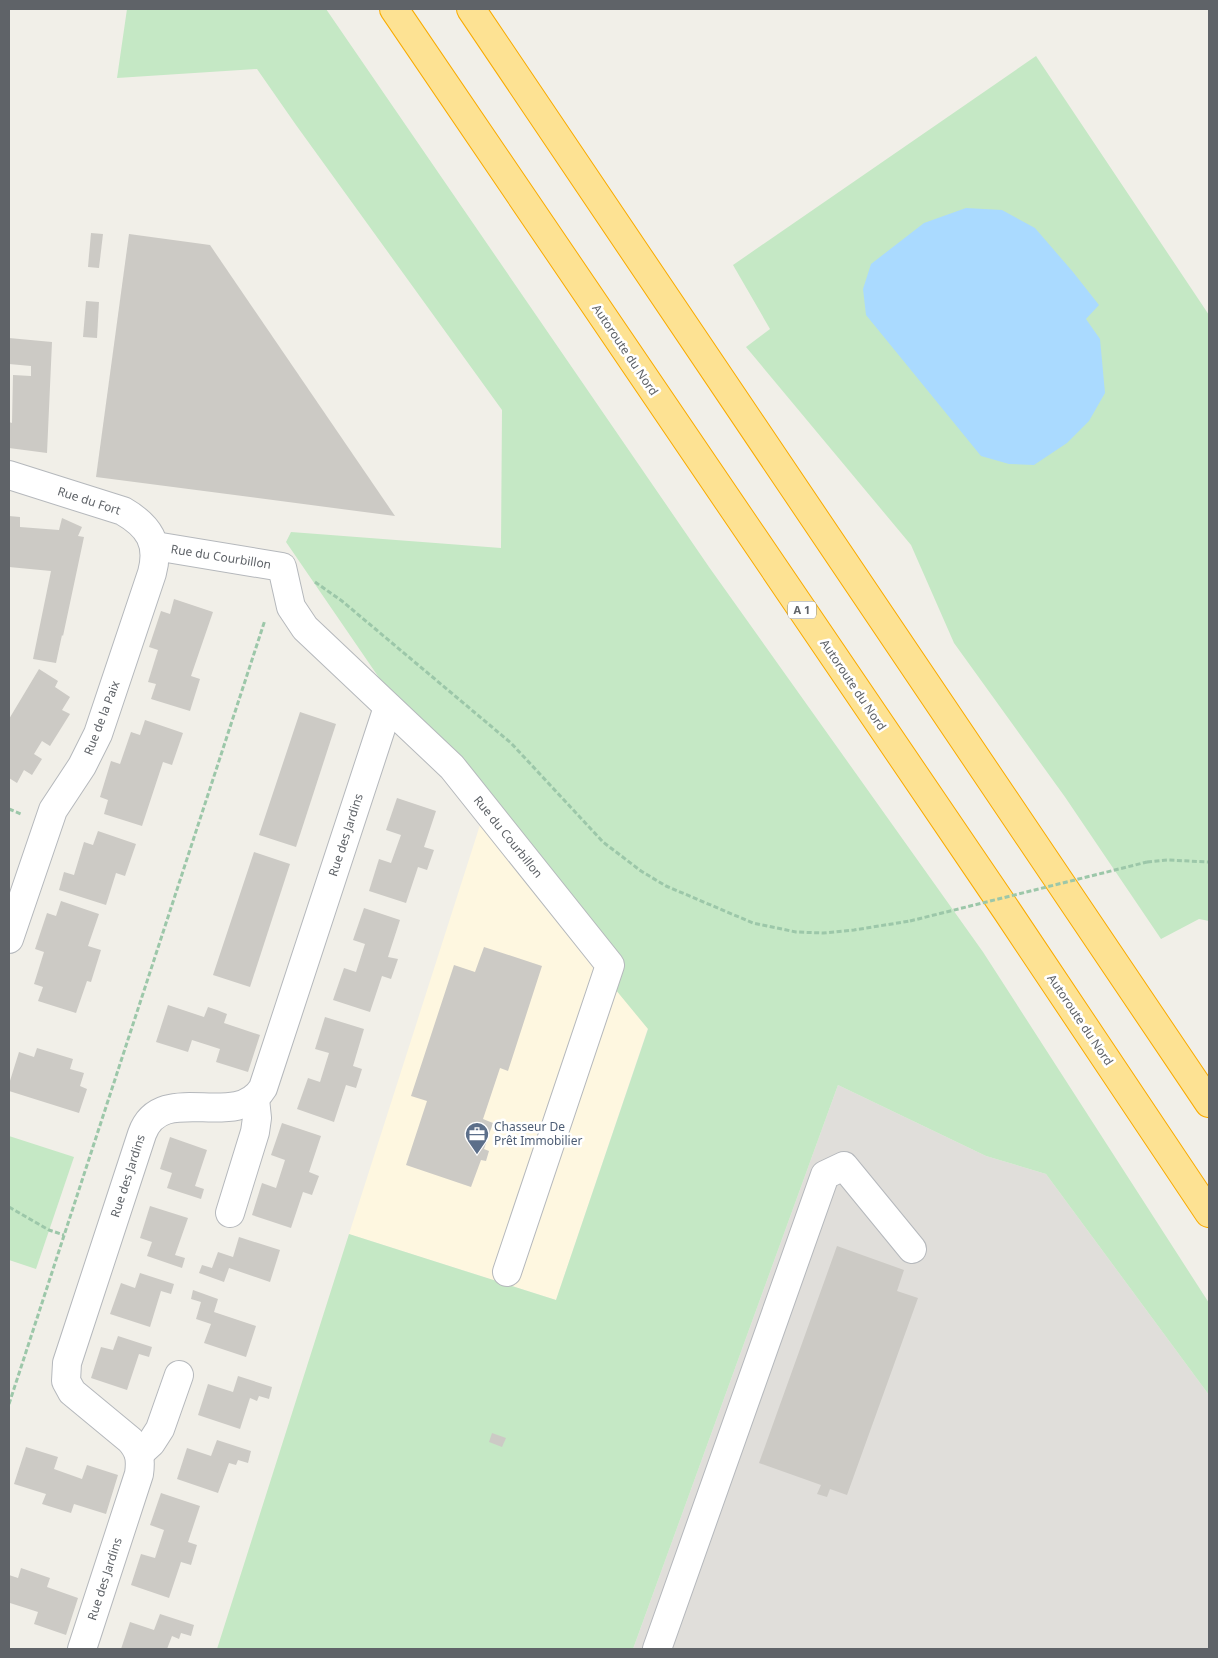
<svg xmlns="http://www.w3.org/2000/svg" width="1218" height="1658" font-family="'Noto Sans',sans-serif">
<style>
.commercial{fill:#fef7e0}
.industrial{fill:#e0deda}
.green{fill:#c5e8c5}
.water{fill:#aadaff}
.building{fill:#cccac5}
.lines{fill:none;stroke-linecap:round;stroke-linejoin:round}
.minor-casing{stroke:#b5b8bc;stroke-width:30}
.highway-casing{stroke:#f9ab00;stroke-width:30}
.path{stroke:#9cc7a9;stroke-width:3;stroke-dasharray:5 2.5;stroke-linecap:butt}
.minor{stroke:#fff;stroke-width:28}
.highway{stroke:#fde293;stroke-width:28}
.path-bridge{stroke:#9cc7a9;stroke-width:3;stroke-dasharray:5 2.5;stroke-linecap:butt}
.labels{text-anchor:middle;stroke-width:5;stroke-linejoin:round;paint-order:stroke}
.shield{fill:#fff;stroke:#8f9295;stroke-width:1}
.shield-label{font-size:11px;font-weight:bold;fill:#5f6368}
.street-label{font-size:12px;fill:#5f6368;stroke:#fff}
.service-label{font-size:12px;fill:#4e5e75;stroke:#fff;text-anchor:start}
</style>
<rect width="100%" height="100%" fill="#f1efe8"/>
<path class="commercial" d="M480,825L648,1028L556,1300L349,1234Z"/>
<path class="industrial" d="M838,1085L986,1156L1046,1174L1209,1395V1649H633Z"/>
<g class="green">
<path d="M127,9H326L709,567L983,952L1209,1303V1395L1046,1174L986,1156L838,1085L633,1649H217L349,1234L556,1300L648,1029L480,825L286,542L291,532L501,548L502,410L296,125L257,69L117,78Z"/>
<path d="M1036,56L1209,315V921L1199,919L1161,939L1065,797L954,643L911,545L746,347L770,329L733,265Z"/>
<path d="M9,1136L74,1157L36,1269L9,1260Z"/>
</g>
<path class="water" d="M966,208L1002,210L1035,228L1073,272L1099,305L1086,319L1100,339L1105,393L1089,421L1067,443L1034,465L1009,464L981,456L866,315L863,289L871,264L924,223Z"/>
<g class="building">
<path d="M91,233L103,234L99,268L88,267Z"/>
<path d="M129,234L210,245L395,516L96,477Z"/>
<path d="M86,301L99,302L97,338L83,337Z"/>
<path d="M9,338L52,342L47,453L9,448V422L12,423L13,375L31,376V366L9,364Z"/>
<path d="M9,516L20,517V527L59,530L62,518L82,527L78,536L84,537L63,636L62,635L56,663L33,659L51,571L9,567Z"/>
<path d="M174,599L213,612L191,676L200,679L190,711L151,699L156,684L148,682L158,650L149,647L161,611L170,614Z"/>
<path d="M39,669L58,681L55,687L70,697L62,710L70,714L50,746L42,741L34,754L42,759L32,775L24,770L17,783L9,778V719Z"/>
<path d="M300,712L336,724L296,847L259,835Z"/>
<path d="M145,720L183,733L172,765L163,762L142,826L104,814L108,800L100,797L111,761L120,764L131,732L140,735Z"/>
<path d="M397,798L436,811L424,847L434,850L427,870L418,867L406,903L369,891L379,859L391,863L401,835L386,830Z"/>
<path d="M98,831L136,844L125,876L116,873L106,905L59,890L64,872L74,875L84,842L93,845Z"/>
<path d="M254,852L290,864L250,987L213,975Z"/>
<path d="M61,901L99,914L88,946L101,950L91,982L87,981L76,1013L38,1001L43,987L34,984L44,952L35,949L47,913L56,916Z"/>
<path d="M364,908L400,920L388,957L398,959L391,979L382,976L370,1012L333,1000L344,968L356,972L365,944L353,940Z"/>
<path d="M484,947L542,966L508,1071L500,1068L483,1119L493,1123L484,1149L489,1151L486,1161L481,1160L471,1187L406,1165L427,1101L411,1096L454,965L475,972Z"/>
<path d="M168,1005L204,1017L208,1007L217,1010L227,1014L224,1023L260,1035L248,1072L216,1062L220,1049L192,1040L188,1052L156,1042Z"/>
<path d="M325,1017L364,1029L353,1066L362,1069L356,1088L346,1085L334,1122L297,1109L308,1078L320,1082L329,1053L315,1049Z"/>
<path d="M37,1048L73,1059L70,1069L84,1073L80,1086L87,1089L79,1113L9,1091V1084L19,1052L34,1057Z"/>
<path d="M282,1123L321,1136L309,1172L319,1176L312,1195L303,1192L291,1228L252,1215L262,1183L276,1188L285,1160L271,1155Z"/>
<path d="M170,1137L207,1150L195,1186L204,1189L201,1199L167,1188L172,1173L160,1169Z"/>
<path d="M150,1206L188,1218L175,1255L185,1258L182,1268L147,1256L152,1242L140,1238Z"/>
<path d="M239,1237L280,1250L270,1282L229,1268L224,1282L199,1273L202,1265L212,1268L218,1252L233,1257Z"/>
<path d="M837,1246L904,1270L897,1291L918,1298L847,1495L830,1489L827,1497L817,1494L821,1485L759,1463Z"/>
<path d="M140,1273L174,1284L171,1294L161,1291L150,1327L110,1314L121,1283L135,1288Z"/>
<path d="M193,1290L218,1299L214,1312L256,1326L246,1357L204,1343L211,1324L196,1319L201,1302L191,1299Z"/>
<path d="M118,1336L152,1347L149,1357L139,1354L127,1390L91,1378L101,1347L113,1350Z"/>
<path d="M238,1376L272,1387L269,1399L259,1396L257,1401L250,1398L240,1429L198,1415L208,1384L233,1392Z"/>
<path d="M492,1433L506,1438L502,1447L489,1442Z"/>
<path d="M217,1440L251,1451L248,1463L238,1460L236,1465L229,1463L218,1493L177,1479L187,1448L211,1456Z"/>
<path d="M26,1447L58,1457L54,1469L82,1479L87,1465L118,1475L106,1514L74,1504L71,1513L42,1504L46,1494L14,1484Z"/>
<path d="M161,1493L200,1506L188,1542L197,1545L191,1565L181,1562L169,1598L131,1585L141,1554L155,1558L164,1530L150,1525Z"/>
<path d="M21,1568L50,1578L47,1587L78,1598L66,1635L34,1624L38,1612L10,1603L9,1607V1575L18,1578Z"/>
<path d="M160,1614L194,1625L191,1636L181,1633L179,1639L172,1636L167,1649H121L130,1622L154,1630Z"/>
</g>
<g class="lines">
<g class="minor-casing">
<g id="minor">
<path d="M9,475L123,511C149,526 160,543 152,573L98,734L82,766L53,810L9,939"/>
<path d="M155,546L282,567L291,607L305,628L452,767L610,965L507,1272"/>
<path d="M230,1213L255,1132L257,1118L255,1099"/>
<path d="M139,1454L151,1443L160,1429L179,1375"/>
<path d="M82,1649L139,1474C141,1460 140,1451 130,1440L72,1392L66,1381L67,1363L142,1134C161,1080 236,1132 263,1088L388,707"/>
<path d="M657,1649L825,1175L844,1166L912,1249"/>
</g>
</g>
<g class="highway-casing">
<g id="highway">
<path d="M394,9L1007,911L1209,1213"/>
<path d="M471,9L1209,1103"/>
</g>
</g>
<g class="path">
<path d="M315,582L342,601L511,743L603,842L641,871L666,886L753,923L796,932L823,933L854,930L910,921"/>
<path d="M9,809L21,814"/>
<path d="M1147,862L1167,860L1209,862"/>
<path d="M9,1207L49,1230L64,1235"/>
<path d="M9,1404L265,620"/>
</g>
<use href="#minor" class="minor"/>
<use href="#highway" class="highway"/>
<path class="path-bridge" d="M910,921L1147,862"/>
</g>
<defs>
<g id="office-pin" transform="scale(1.25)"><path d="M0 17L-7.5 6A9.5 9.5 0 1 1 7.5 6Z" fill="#5c6f8a" stroke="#fff"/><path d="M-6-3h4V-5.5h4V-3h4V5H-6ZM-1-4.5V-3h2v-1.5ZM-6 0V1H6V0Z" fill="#fff"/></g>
</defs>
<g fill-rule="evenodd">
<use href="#office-pin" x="477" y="1134"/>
</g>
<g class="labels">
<rect class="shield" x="788" y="601.5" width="28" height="17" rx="4"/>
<g class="shield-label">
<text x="802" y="614">A 1</text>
</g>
<g class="street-label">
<text transform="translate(625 350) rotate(56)" y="4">Autoroute du Nord</text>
<text transform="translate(89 501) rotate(18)" y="4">Rue du Fort</text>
<text transform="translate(221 557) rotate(9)" y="4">Rue du Courbillon</text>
<text transform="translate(853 685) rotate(56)" y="4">Autoroute du Nord</text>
<text transform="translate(102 718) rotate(-69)" y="4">Rue de la Paix</text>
<text transform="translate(346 835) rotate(-72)" y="4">Rue des Jardins</text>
<text transform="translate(508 837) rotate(51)" y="4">Rue du Courbillon</text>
<text transform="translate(1080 1020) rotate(56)" y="4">Autoroute du Nord</text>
<text transform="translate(128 1176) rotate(-72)" y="4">Rue des Jardins</text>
<text transform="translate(105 1579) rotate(-72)" y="4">Rue des Jardins</text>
</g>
<g class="service-label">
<text x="494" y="1131">Chasseur De<tspan x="494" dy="14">Prêt Immobilier</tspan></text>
</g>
</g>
<rect width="1218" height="1658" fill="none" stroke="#5f6368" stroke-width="20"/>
</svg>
